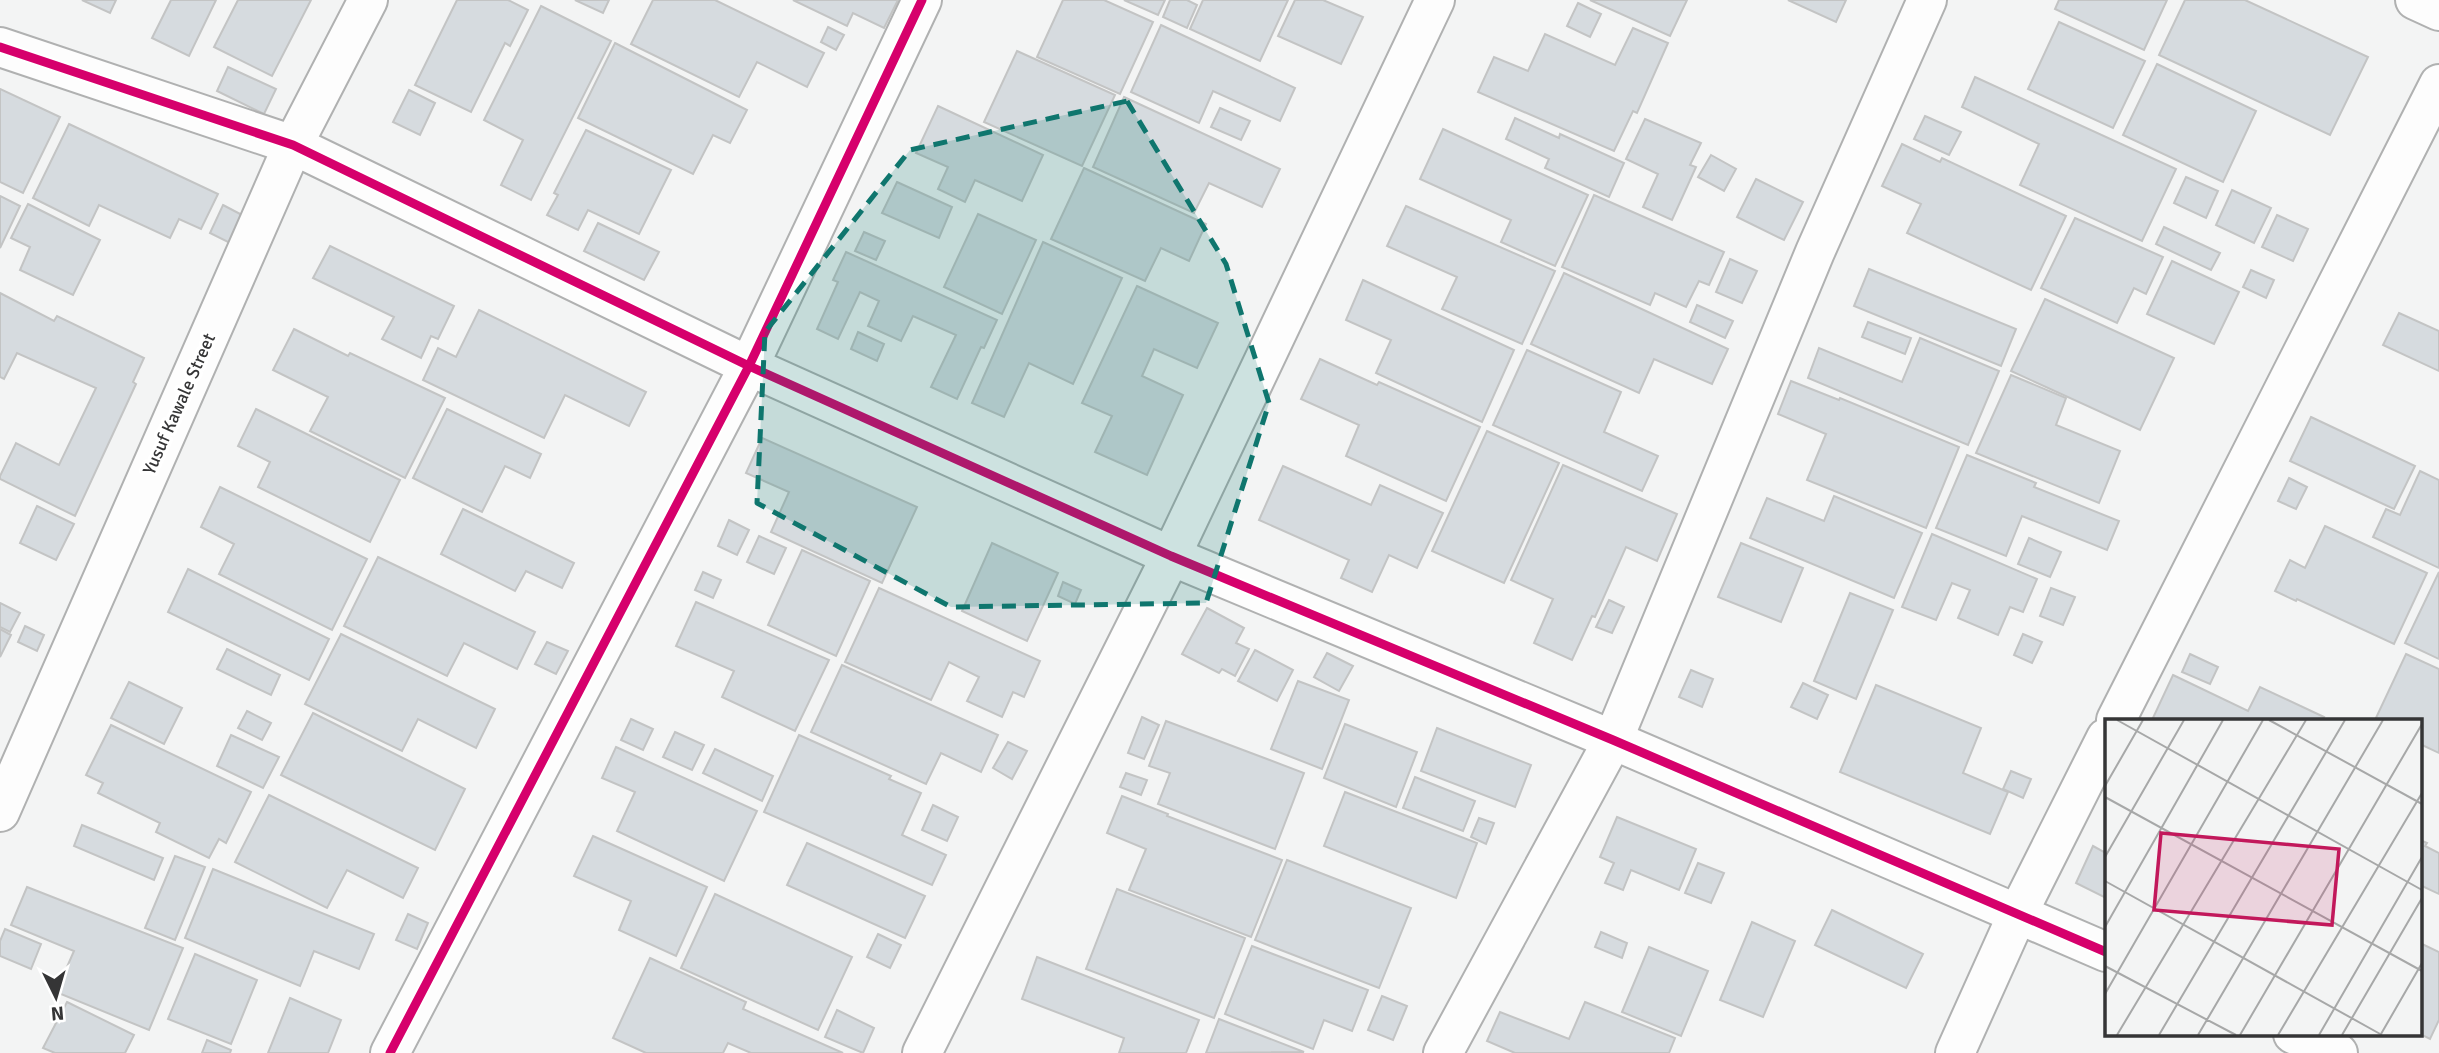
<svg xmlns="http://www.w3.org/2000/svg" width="2439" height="1053" font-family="Signika,sans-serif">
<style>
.building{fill:#d6dbdf;stroke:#c3c4c4;stroke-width:2}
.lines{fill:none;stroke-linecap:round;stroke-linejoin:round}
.minor-casing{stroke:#b0b1b1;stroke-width:42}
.minor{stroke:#fdfdfd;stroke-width:38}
.cycleway-casing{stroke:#fff;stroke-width:13}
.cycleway{stroke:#d6006c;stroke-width:9}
.marked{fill:#0f766e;fill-opacity:0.2;stroke:#0f766e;stroke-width:5;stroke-dasharray:14 9;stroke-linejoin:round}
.labels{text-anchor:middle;stroke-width:7;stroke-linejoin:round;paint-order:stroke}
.street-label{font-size:18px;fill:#353536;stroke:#fff}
.inset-road{fill:none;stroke:#a7a8a8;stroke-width:2}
.view{fill:#c2185b;fill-opacity:0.15;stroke:#c2185b;stroke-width:3.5}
.inset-edge{fill:none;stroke:#353536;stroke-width:3.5}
</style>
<rect width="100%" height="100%" fill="#f3f4f4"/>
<g class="building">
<path d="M82,0H116L110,13Z"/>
<path d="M171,0H216L189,56L152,38Z"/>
<path d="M238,0H311L272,76L214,47Z"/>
<path d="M457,0H508L528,10L510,46L505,43L471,112L415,85Z"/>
<path d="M575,0H609L603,13Z"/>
<path d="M653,0H715L824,53L807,87L757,62L739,97L631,44Z"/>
<path d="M793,0H898L884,28L853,13L847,26Z"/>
<path d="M1063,0H1104L1153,22L1120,94L1037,57Z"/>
<path d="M1124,0H1165L1158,15Z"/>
<path d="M1170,0H1187L1197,5L1187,28L1163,17Z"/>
<path d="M1203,0H1288L1260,61L1190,29Z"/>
<path d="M1295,0H1323L1363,17L1341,64L1278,36Z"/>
<path d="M1590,0H1687L1670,36Z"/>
<path d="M1788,0H1846L1836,22Z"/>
<path d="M2059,0H2167L2144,50L2055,9Z"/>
<path d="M2185,0H2245L2368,57L2330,135L2159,55Z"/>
<path d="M1578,3L1601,14L1590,37L1567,26Z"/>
<path d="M541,6L611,41L531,200L501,185L523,140L484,120Z"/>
<path d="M2059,22L2145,61L2113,128L2028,89Z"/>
<path d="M1161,25L1295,88L1280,121L1213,91L1199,123L1131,92Z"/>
<path d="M828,27L844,35L836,50L821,42Z"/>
<path d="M1633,28L1668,43L1637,113L1633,111L1614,151L1478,92L1494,57L1528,71L1545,34L1615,65Z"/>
<path d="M615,43L747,110L730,143L713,135L693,174L578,118Z"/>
<path d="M1017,51L1115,95L1082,166L984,122Z"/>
<path d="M2157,64L2256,111L2223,182L2123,135Z"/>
<path d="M228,67L276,89L264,114L217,91Z"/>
<path d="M1975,77L2176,169L2142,241L2020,185L2039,144L1962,107Z"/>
<path d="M0,89L60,117L23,193L0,182Z"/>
<path d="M409,90L435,103L420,135L393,122Z"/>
<path d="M1124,97L1280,169L1262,207L1209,183L1194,213L1093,167Z"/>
<path d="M938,106L1043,155L1022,201L975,180L965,202L938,189L948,167L916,153Z"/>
<path d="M1220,108L1250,121L1241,140L1211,127Z"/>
<path d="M1925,116L1961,132L1949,155L1914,139Z"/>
<path d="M1515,118L1559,138L1560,134L1624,163L1609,197L1545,168L1549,159L1506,139Z"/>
<path d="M1645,119L1701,143L1690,165L1696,167L1672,220L1643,207L1658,174L1626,159Z"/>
<path d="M69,124L218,194L201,229L179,219L170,238L99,205L89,226L33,198Z"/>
<path d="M1443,129L1588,195L1555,266L1501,242L1511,220L1420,179Z"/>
<path d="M586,130L671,170L639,234L588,210L578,230L547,215L558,195L554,193Z"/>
<path d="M1902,144L1940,162L1942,158L2066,216L2031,290L1907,233L1921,204L1882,186Z"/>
<path d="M1711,155L1736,169L1724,191L1698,177Z"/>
<path d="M1084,168L1206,224L1189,261L1161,248L1145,281L1051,239Z"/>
<path d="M2186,177L2218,191L2206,218L2174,203Z"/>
<path d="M1756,179L1803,202L1784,240L1737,217Z"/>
<path d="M897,182L952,207L939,238L882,213Z"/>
<path d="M2232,190L2271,208L2254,243L2216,225Z"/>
<path d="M1594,195L1724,252L1709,285L1699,281L1686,307L1655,293L1650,305L1562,267Z"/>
<path d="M0,196L20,206L0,248Z"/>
<path d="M28,204L100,240L73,295L20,270L30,247L11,238Z"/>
<path d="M223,205L244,216L230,243L210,233Z"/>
<path d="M1406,206L1555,271L1522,344L1442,309L1457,277L1387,246Z"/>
<path d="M978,214L1036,240L1002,314L944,287Z"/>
<path d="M2277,215L2308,229L2293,261L2262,247Z"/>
<path d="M2075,218L2163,257L2146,294L2134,288L2117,323L2041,288Z"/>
<path d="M598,223L659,252L644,280L584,251Z"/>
<path d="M2164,227L2220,253L2211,270L2156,244Z"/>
<path d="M864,232L885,241L876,260L855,251Z"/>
<path d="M1043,242L1122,278L1073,384L1029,363L1004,417L972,403Z"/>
<path d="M330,246L454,306L438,339L431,336L421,358L382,339L394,317L313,278Z"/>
<path d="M846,252L997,320L984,348L981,347L957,399L931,387L956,335L913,316L901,341L868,326L879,301L860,292L838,339L817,329L838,282L833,280Z"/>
<path d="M1730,259L1757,271L1742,303L1716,292Z"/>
<path d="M2172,261L2239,292L2214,344L2147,314Z"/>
<path d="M1869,269L2016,329L2001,366L1854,306Z"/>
<path d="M2251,270L2274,280L2266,298L2243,287Z"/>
<path d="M1564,273L1728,349L1712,384L1654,359L1639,393L1531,344Z"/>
<path d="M1363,280L1514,350L1482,422L1376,373L1391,340L1346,320Z"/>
<path d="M1137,286L1218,323L1197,368L1154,349L1142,376L1183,395L1147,475L1095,452L1112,416L1082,403Z"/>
<path d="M0,293L54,321L57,316L144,358L133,382L136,384L75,516L0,479V476L16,443L59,465L96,388L17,353L4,379L0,377Z"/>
<path d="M2045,299L2174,358L2140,430L2011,371Z"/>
<path d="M1697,305L1733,321L1725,338L1690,322Z"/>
<path d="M479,310L646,392L629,426L565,395L544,438L423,380L438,348L456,357Z"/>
<path d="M2399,313L2439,331V371L2383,345Z"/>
<path d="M1868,322L1911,338L1905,354L1862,337Z"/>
<path d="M294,329L348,356L350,353L445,398L405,478L310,431L328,397L273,370Z"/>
<path d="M858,332L884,344L877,361L851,349Z"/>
<path d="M1920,338L1999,371L1968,445L1808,378L1819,348L1902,382Z"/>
<path d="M1527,350L1621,392L1604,432L1658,456L1642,491L1493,425Z"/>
<path d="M1320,359L1377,385L1379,382L1480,427L1446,501L1346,456L1359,425L1301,399Z"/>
<path d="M2011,375L2066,398L2056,425L2120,451L2099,503L1976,453Z"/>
<path d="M1791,381L1839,400L1840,398L1959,447L1926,528L1807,480L1826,434L1778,414Z"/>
<path d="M256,409L400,480L370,542L258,487L270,462L238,446Z"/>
<path d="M447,409L541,454L530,478L505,466L482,512L413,478Z"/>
<path d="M2311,417L2415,466L2394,509L2290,461Z"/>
<path d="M1487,431L1559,463L1504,583L1432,551Z"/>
<path d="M762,438L917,507L882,583L771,532L789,492L746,473Z"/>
<path d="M1967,455L2036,483L2034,487L2119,521L2107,550L2022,516L2006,556L1936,528Z"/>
<path d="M1563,465L1677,514L1657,561L1626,547L1595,617L1592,616L1572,660L1534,643L1553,599L1511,580Z"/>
<path d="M1283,466L1371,505L1380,485L1443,513L1417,568L1389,555L1372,592L1341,578L1349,560L1259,520Z"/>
<path d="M2420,471L2439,480V568L2373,537L2386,509L2400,515Z"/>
<path d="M2289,478L2307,487L2296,509L2278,501Z"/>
<path d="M220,487L367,559L332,630L219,574L234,544L201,527Z"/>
<path d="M1834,496L1922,533L1894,598L1750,538L1767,498L1824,521Z"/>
<path d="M37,506L74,524L56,560L20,543Z"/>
<path d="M463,509L574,563L562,588L526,571L515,591L441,554Z"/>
<path d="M729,520L749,530L737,555L718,546Z"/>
<path d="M2325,526L2427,573L2394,644L2297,599L2296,601L2275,591L2290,560L2305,568Z"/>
<path d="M1932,534L2037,579L2023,612L2010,607L1998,635L1958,618L1970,590L1952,583L1936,620L1902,607Z"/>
<path d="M759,536L786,548L774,574L747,562Z"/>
<path d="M2029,538L2061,552L2050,577L2018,564Z"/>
<path d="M992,543L1058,573L1027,641L962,611Z"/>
<path d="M1741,543L1803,568L1781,622L1718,597Z"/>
<path d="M802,550L870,581L836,656L768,625Z"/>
<path d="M378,557L535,632L517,669L464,643L447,676L344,626Z"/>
<path d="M188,569L329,639L309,680L168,612Z"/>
<path d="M703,572L721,580L713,598L695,590Z"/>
<path d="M2439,572V659L2405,643Z"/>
<path d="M1063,582L1081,590L1075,604L1058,596Z"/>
<path d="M879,588L1040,661L1024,697L1013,692L1002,717L967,701L979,677L949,662L931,700L845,662Z"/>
<path d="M2051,588L2075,597L2063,625L2040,616Z"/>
<path d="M1850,593L1893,610L1856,699L1814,681Z"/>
<path d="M1609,600L1624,607L1612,633L1596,627Z"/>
<path d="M696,602L829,660L795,731L722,697L734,671L676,646Z"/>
<path d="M0,603L20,613L10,632L0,627Z"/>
<path d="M1207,608L1244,628L1236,643L1249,649L1235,676L1222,669L1219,673L1182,654Z"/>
<path d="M25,626L44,635L37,651L18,642Z"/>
<path d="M0,629L11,635L0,657Z"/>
<path d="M341,634L495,709L476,748L418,719L402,751L305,704Z"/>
<path d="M2023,634L2042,642L2032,663L2014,655Z"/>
<path d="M547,642L568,651L556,674L535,664Z"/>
<path d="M227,649L280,675L271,695L217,669Z"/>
<path d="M1255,650L1293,670L1277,701L1238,681Z"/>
<path d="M1327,653L1353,666L1339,691L1314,677Z"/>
<path d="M2190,654L2218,667L2210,684L2182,672Z"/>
<path d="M2406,654L2439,669V753L2420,744V720H2375Z"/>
<path d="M842,665L998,735L981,772L941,753L926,784L811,732Z"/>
<path d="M1691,670L1713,679L1702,707L1679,697Z"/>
<path d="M2173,675L2248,711L2260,687L2324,717L2322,720H2152Z"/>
<path d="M1298,681L1349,700L1322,769L1271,749Z"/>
<path d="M129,682L182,708L164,744L111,718Z"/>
<path d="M1803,683L1828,695L1817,719L1791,707Z"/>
<path d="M1876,685L1981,728L1963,773L2008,792L1990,834L1840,772Z"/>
<path d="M247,711L271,723L262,740L238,728Z"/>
<path d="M313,713L465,789L435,850L281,775Z"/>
<path d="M1142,717L1159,725L1144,759L1128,753Z"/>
<path d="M631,719L653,729L643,750L621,740Z"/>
<path d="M1166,721L1304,773L1275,849L1158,804L1170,773L1149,766Z"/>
<path d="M1345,724L1417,752L1396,807L1324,778Z"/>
<path d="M111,725L251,792L226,843L219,839L209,858L156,832L160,823L98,793L103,783L86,775Z"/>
<path d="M1437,728L1531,765L1515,807L1421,771Z"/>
<path d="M675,732L704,745L692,770L663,757Z"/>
<path d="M231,735L279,757L263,788L217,766Z"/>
<path d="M799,735L891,776L889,779L921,793L902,835L946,855L932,885L764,812Z"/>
<path d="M1008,742L1027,751L1012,779L993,768Z"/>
<path d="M616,747L757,811L724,881L617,831L635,792L602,778Z"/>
<path d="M715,749L773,776L762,801L703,773Z"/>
<path d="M2011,771L2031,779L2023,798L2003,789Z"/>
<path d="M1126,773L1147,780L1141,795L1120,787Z"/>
<path d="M1415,777L1475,801L1463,831L1403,808Z"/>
<path d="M1345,792L1477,843L1456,898L1324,846Z"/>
<path d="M269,795L418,868L403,898L347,870L327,908L235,862Z"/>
<path d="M1122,796L1168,814L1167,816L1282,860L1251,937L1129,890L1146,849L1107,833Z"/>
<path d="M933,805L958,817L947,841L922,830Z"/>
<path d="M1617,817L1696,849L1679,890L1631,870L1623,890L1605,883L1614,863L1600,857Z"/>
<path d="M1479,818L1494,823L1486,844L1471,837Z"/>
<path d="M82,825L163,858L154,880L74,846Z"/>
<path d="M593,836L707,887L676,956L619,930L631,901L574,876Z"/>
<path d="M2420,840L2427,843L2425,846L2439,853V894L2420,885Z"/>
<path d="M807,843L925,896L905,938L787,885Z"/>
<path d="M2093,846L2106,853V898L2076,883Z"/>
<path d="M175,856L205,867L175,940L145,928Z"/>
<path d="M1287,860L1411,908L1379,988L1255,940Z"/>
<path d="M1698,863L1724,873L1711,903L1685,893Z"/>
<path d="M213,869L374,934L359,969L314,951L300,986L185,938Z"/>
<path d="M27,887L183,948L149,1030L56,992L74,951L11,925Z"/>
<path d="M1117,889L1245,938L1214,1018L1086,969Z"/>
<path d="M715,894L852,957L818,1030L681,968Z"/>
<path d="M1832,910L1923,954L1906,988L1815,945Z"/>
<path d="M408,914L428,923L417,949L396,940Z"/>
<path d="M1752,922L1795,941L1763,1017L1720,1000Z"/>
<path d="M5,929L41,944L31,969L0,956V941Z"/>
<path d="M1601,932L1627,943L1622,958L1595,947Z"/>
<path d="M878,934L901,945L890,968L867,957Z"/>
<path d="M2420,943L2439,952V1020L2430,1039L2420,1034Z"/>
<path d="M1252,946L1368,990L1352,1031L1324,1020L1313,1049L1225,1014Z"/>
<path d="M1649,947L1708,971L1681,1036L1622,1012Z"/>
<path d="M195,954L257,980L231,1044L168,1019Z"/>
<path d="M1037,957L1199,1020L1186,1053H1119L1124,1038L1022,999Z"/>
<path d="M650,958L746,1002L743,1009L843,1053H751L728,1043L723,1053H646L613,1038Z"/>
<path d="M1382,996L1407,1006L1393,1040L1368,1030Z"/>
<path d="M290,998L341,1020L328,1053H268Z"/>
<path d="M67,1002L134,1035L125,1053H55L43,1048Z"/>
<path d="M1585,1002L1675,1038L1669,1053H1515L1487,1041L1500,1012L1569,1039Z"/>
<path d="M837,1010L874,1028L863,1053L825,1037Z"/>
<path d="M1219,1019L1304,1052L1206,1053Z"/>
<path d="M207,1040L231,1050L230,1053H202Z"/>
</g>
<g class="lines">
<g class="minor-casing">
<g id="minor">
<path d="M2415,0L2439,11"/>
<path d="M0,47L293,145L749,366L1171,556L1613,740L2106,952"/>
<path d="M2116,720L2439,84"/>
<path d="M0,812L293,145L368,0"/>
<path d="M2293,1034L2338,1053"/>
<path d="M390,1053L749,366L922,0"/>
<path d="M922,1053L1171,556L1435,0"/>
<path d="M1443,1053L1613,740L1815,252L1927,0"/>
<path d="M1955,1053L2018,913L2106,738"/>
</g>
</g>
<use href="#minor" class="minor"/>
<g class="cycleway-casing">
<g id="cycleway">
<path d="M0,47L293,145L749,366L1171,556L1613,740L2106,952"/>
<path d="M390,1053L749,366L922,0"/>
</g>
</g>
<use href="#cycleway" class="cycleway"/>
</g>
<path class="marked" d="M1127,101L1226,264L1269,403L1206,603L951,607L757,503L765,332L910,150Z"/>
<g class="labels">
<g class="street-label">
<text transform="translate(179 404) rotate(-66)" y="6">Yusuf Kawale Street</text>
</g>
</g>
<g transform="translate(2105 719)">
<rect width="317" height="317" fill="#f3f4f4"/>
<path class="inset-road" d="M12,1L317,171M164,1L317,85M0,67L38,1M0,78L317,252M0,138L79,1M0,162L277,316M0,208L118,1M0,247L131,316M0,275L158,1M276,315L317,244M12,316L201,1M54,316L240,1M93,316L278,1M135,316L317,5M173,316L317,74M214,316L317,138M237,316L317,179"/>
<path class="view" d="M56,114L234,130L227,206L49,191Z"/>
<rect width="317" height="317" class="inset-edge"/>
</g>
<g transform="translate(56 997) rotate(175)" stroke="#ffffff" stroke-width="5" paint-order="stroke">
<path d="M0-5L12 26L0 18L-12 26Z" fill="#353536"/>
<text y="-10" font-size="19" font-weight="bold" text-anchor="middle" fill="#353536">N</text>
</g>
</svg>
